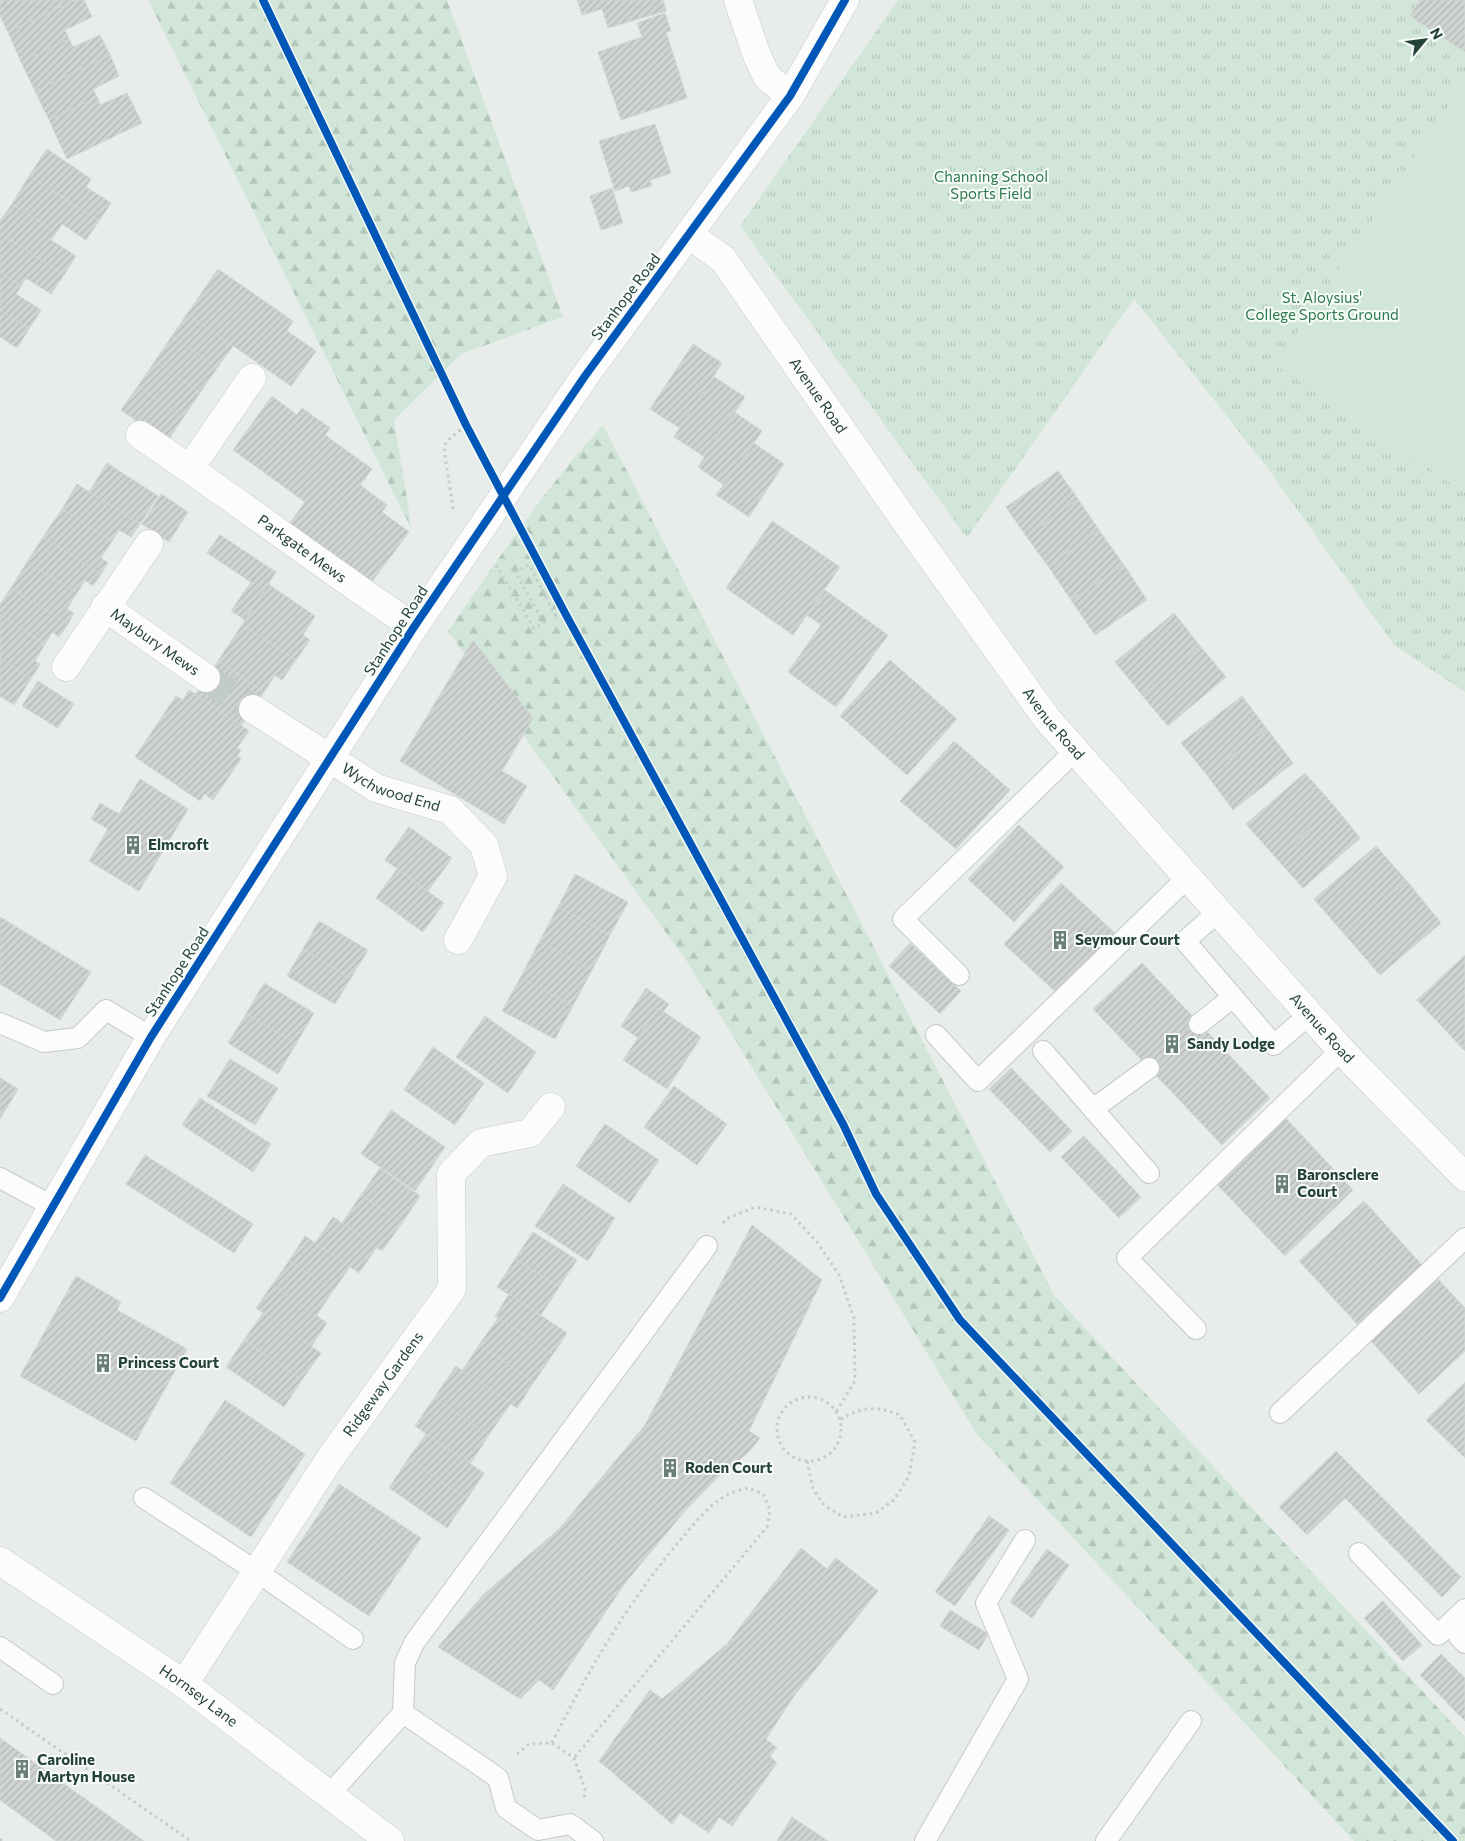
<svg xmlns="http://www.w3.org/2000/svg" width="1465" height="1841" font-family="Commissioner,sans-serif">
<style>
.forest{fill:url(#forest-firs)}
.park{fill:url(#park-tufts)}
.pitch{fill:#d1e6d8}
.building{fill:url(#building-hatch);stroke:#d1d6d4}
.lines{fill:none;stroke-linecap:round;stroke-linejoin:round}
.minor-tunnel{stroke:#c1cbc8;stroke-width:28;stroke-dasharray:28 14;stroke-linecap:butt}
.service-casing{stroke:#c5cac8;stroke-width:22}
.minor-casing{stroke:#c5cac8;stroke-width:29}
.secondary-casing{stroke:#c3cbc8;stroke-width:29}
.path{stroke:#c3ccca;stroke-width:3;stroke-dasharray:2.5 4;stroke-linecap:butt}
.service{stroke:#fcfcfc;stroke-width:20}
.minor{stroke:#fcfcfc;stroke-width:28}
.secondary{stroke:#fcfcfc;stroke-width:28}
.cycleway-casing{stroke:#f7fbf9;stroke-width:11}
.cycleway{stroke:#0057b8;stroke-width:8}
.labels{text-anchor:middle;stroke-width:4;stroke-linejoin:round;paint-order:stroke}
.park-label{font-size:15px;fill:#2d7a4b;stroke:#f7fbf9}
.street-label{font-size:15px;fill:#24423a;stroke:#f7fbf9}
.poi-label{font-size:15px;font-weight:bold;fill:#24423a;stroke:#f7fbf9;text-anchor:start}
</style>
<defs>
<pattern id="forest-firs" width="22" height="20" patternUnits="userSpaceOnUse" patternTransform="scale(1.25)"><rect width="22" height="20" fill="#d1e6d8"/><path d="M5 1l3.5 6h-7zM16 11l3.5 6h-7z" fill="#b3c6ba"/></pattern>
<pattern id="park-tufts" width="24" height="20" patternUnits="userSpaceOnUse" patternTransform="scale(1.25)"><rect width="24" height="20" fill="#d1e6d8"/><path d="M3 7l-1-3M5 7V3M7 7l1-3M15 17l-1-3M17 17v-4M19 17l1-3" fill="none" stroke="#b3c6ba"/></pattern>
<pattern id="building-hatch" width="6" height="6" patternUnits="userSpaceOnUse" patternTransform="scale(1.25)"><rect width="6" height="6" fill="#cfd4d2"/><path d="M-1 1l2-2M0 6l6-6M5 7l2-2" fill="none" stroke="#b2b7b5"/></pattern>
</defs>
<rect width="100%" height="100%" fill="#e8edeb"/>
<g class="forest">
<path d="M148,0H447L563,317L461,354L394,420L412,530Z"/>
<path d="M603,425L1054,1295L1465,1737V1841H1354L976,1433L688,963L448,631C497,561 545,488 603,425Z"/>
</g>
<path class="park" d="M898,0H1465V692L1394,645L1266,466L1134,299L967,538L740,226Z"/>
<path class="pitch" d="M1464,83H1465V493L1275,365Z"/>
<g class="building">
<path d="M3,0H76L8,32L0,16V1Z"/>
<path d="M76,0H84L92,17L65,30L69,39L21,62L8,32Z"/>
<path d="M577,0H663L666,11L608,28L602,9L582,15Z"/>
<path d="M1420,0H1465V52L1410,16Z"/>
<path d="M665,13L671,31L666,32L687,98L621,120L598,52L642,37L637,23Z"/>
<path d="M100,35L110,55L35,91L21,62L69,39L73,47Z"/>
<path d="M110,55L119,76L93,89L97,97L49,120L35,91Z"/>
<path d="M127,93L142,123L67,159L49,120L97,97L100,105Z"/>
<path d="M655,124L671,173L650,180L652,186L631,192L629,186L615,191L599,141Z"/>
<path d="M47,149L91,179L86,187L111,203L99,221L29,176Z"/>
<path d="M29,176L99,221L86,240L62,224L56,233L12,204Z"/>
<path d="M612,188L623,223L601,230L590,196Z"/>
<path d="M12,204L56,233L51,240L76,256L64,275L0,233V221Z"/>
<path d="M0,233L64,275L51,294L26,278L21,286L0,272Z"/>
<path d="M218,269L293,321L287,331L316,351L291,386L187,314Z"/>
<path d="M0,272L21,286L16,294L41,310L29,329L0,310Z"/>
<path d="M0,310L29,329L17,348L0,337Z"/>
<path d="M187,314L233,346L217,368L172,336Z"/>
<path d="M172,336L217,368L200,393L155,361Z"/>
<path d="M693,344L722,363L680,428L650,409Z"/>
<path d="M155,361L200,393L183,418L138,386Z"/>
<path d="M713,376L745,397L705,457L674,437Z"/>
<path d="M138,386L183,418L167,442L121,410Z"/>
<path d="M272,396L297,415L302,408L330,428L325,435L372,469L360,485L387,505L382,512L409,532L371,583L289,524L305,502L233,450Z"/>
<path d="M734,412L762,431L725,486L698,467Z"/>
<path d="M754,443L784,464L749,517L716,495Z"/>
<path d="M107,463L158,496L140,524L89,492Z"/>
<path d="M1058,471L1078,499L1026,536L1006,507Z"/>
<path d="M77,484L140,524L131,537L119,530L112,541L62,509Z"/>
<path d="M161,494L188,512L169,542L142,524Z"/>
<path d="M1078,499L1099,530L1048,566L1026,536Z"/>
<path d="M62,509L112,541L101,558L108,563L101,574L43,537Z"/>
<path d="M772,521L840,567L793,635L726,588Z"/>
<path d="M1099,530L1124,565L1071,600L1048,566Z"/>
<path d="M220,535L276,572L245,620L231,611L251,582L207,553Z"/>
<path d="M43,537L101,574L93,586L85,580L77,593L27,562Z"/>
<path d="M27,562L77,593L67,609L74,613L68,624L11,588Z"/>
<path d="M1124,565L1147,600L1095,635L1071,600Z"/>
<path d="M268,584L315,616L303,635L310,640L296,660L242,625Z"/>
<path d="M11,588L68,624L59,637L52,632L45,644L0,615V604Z"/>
<path d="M825,590L888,635L836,707L788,672L821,625L807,615Z"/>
<path d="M1174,613L1200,646L1142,695L1115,662Z"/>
<path d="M0,615L45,644L35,661L40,664L31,679L0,658Z"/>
<path d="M242,625L296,660L282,680L275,675L264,692L218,661Z"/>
<path d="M473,640L533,718L502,771L527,786L504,824L400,761Z"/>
<path d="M1200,646L1226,677L1168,726L1142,695Z"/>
<path d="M0,658L31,679L14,705L0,696Z"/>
<path d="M890,660L957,719L907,775L840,716Z"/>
<path d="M218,661L264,692L241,726L195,695Z"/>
<path d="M38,681L74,704L58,728L22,706Z"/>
<path d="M189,690L249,731L237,748L241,750L237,756L241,759L213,800L204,794L200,801L135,757L176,696L183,700Z"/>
<path d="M1242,696L1267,729L1207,775L1181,743Z"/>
<path d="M1267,729L1293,763L1233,810L1207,775Z"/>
<path d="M954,741L1010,790L956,849L900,801Z"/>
<path d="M1305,773L1335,807L1276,858L1246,824Z"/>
<path d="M140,779L188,809L139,891L89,861L108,829L91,819L100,803L119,814Z"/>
<path d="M1335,807L1360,838L1303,888L1276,858Z"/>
<path d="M1019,825L1064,867L1014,922L968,879Z"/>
<path d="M409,827L452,858L428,891L385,860Z"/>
<path d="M1376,846L1407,881L1345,935L1314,899Z"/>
<path d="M397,869L444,903L423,932L376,898Z"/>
<path d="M575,874L628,902L610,935L558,907Z"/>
<path d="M1407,881L1441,923L1380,975L1345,935Z"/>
<path d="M1061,883L1117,935L1060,996L1004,944Z"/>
<path d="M558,907L610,935L592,970L539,942Z"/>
<path d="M0,917L91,972L60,1020L0,984Z"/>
<path d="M319,921L368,950L351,978L303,949Z"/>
<path d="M539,942L592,970L573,1006L520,978Z"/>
<path d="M910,943L961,991L940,1014L889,966Z"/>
<path d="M303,949L351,978L335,1004L287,976Z"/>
<path d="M1465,955V1051L1417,1000Z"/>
<path d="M1142,963L1270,1098L1222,1145L1093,1009Z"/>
<path d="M520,978L573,1006L555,1039L502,1011Z"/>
<path d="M264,983L314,1013L296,1044L246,1014Z"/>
<path d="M646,988L669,1004L663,1012L658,1008L638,1038L621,1026Z"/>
<path d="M658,1008L701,1037L667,1089L623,1060Z"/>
<path d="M246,1014L296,1044L278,1074L228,1043Z"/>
<path d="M485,1016L536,1052L508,1093L456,1057Z"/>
<path d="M433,1047L484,1083L455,1125L404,1090Z"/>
<path d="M230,1059L278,1088L255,1125L207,1096Z"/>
<path d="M1011,1068L1072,1131L1050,1152L989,1089Z"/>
<path d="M0,1078L18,1089L0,1119Z"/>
<path d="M674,1086L727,1124L697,1165L644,1127Z"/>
<path d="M200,1098L271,1144L253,1172L182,1125Z"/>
<path d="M391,1110L445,1147L415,1191L361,1154Z"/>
<path d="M1279,1111L1353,1190L1285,1256L1210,1177Z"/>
<path d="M605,1124L659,1160L630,1203L576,1166Z"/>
<path d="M1084,1136L1141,1197L1119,1218L1061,1157Z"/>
<path d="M145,1155L253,1224L234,1253L126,1184Z"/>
<path d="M380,1168L420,1196L402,1223L361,1195Z"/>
<path d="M563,1184L615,1218L588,1261L535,1226Z"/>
<path d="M361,1195L402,1223L382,1251L342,1223Z"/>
<path d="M1364,1201L1422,1265L1358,1325L1299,1261Z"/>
<path d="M333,1217L377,1247L359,1273L315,1243Z"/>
<path d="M752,1225L822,1280L749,1431L760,1438L748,1453L720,1475L684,1512L625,1583L553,1690L539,1680L520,1699L438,1647L484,1594L560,1528L645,1425Z"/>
<path d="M533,1232L577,1260L559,1287L515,1259Z"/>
<path d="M305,1236L350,1267L333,1291L289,1261Z"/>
<path d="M515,1259L559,1287L541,1315L497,1287Z"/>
<path d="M289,1261L333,1291L316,1316L272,1285Z"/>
<path d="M76,1276L121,1302L117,1310L187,1349L136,1441L20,1376Z"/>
<path d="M1438,1279L1465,1308V1351L1419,1394L1371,1341Z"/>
<path d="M272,1285L327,1323L311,1347L256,1308Z"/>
<path d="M509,1294L567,1333L553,1354L495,1316Z"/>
<path d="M263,1313L321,1353L302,1380L244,1340Z"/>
<path d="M498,1318L553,1354L534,1382L479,1345Z"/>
<path d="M244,1340L302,1380L284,1407L226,1367Z"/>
<path d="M479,1345L534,1382L517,1408L462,1371Z"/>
<path d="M456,1366L511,1403L489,1435L434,1398Z"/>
<path d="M1465,1382V1458L1426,1420Z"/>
<path d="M434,1398L489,1435L470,1464L415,1426Z"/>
<path d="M225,1400L305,1454L251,1537L170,1483Z"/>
<path d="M426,1434L484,1473L467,1499L408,1459Z"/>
<path d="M1336,1451L1461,1577L1442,1597L1345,1498L1307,1535L1279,1507Z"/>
<path d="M408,1459L467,1499L447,1528L389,1488Z"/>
<path d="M339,1484L421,1538L369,1616L287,1562Z"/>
<path d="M989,1516L1009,1530L955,1606L935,1592Z"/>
<path d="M801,1548L827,1569L836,1558L878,1591L794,1696L766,1739L777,1748L770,1756L777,1763L732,1826L719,1817L709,1833L680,1813L672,1824L599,1761L650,1690L662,1699L727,1644Z"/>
<path d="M1047,1549L1069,1565L1032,1618L1010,1602Z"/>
<path d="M1383,1601L1422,1645L1403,1661L1364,1618Z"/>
<path d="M950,1610L988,1634L979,1650L940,1626Z"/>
<path d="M1441,1654L1465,1678V1721L1420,1675Z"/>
<path d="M0,1738L144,1841H56L0,1800Z"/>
<path d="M792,1817L828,1841H777Z"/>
</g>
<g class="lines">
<path class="minor-tunnel" d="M206,678L253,709"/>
<g class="service-casing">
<g id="service">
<path d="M1218,912L1185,941L1274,1045L1310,1014"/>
<path d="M959,975L903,919L1075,751"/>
<path d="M0,1023L44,1042L78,1038L106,1010L151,1037"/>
<path d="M1199,1024L1233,997"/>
<path d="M936,1035L978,1081L1188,877"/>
<path d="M1043,1051L1093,1109"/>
<path d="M1149,1173L1093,1109L1149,1068"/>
<path d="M0,1178L52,1206"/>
<path d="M1196,1329L1127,1258L1341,1050"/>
<path d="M1280,1413L1465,1238"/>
<path d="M144,1498L256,1571L353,1639"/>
<path d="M1359,1553L1438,1635L1465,1609"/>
<path d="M1465,1631L1459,1637L1465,1643"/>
<path d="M0,1647L53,1684"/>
<path d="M403,1713L498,1778L506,1808L538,1830L570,1824L593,1841"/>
<path d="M328,1796L403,1713L405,1663L414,1643L707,1246"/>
<path d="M925,1841L1018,1679L986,1603L1025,1540"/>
<path d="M1106,1841L1191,1721"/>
</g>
</g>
<g class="minor-casing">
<g id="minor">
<path d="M738,0L756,53L767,77L790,96"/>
<path id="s1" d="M689,235L723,259L910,528L1048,720L1341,1050L1465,1177"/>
<path id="s2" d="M140,435C233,497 321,565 414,627"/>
<path d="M190,468L252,378"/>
<path id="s3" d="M105,607L206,678"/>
<path d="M66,667L149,544"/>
<path id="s4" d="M253,709L376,788L450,810L484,845L493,876L458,940"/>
<path d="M0,1298L151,1037L414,627L585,376L790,96L845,0"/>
<path id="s5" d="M184,1684L331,1457L452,1289L451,1174L481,1143L530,1133L551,1107"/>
</g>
</g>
<g class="secondary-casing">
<g id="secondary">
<path id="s6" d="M0,1561L184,1684L390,1841"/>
</g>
</g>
<g class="path">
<path d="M453,509L444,448L446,442L466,425"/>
<path d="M496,565L534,628L544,623L515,572L529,565L556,616L565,613"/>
<path d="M723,1223L726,1219L755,1207L791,1214L817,1242L839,1275L854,1318L855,1381L836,1412"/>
<circle cx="809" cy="1429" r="32"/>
<path d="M807,1461L813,1489L824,1505L843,1517L876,1513L894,1500L909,1476L915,1442L900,1415C877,1406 861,1406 840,1420"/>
<path d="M0,1709L191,1841"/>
<path d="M552,1743C588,1670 630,1599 683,1537C695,1523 710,1504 727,1495C733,1491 742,1490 748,1488L763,1494L770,1510L767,1527L574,1758"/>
<path d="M517,1754L529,1744L552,1743L574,1758L585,1789L584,1799"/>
<path d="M0,1839L2,1841"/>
</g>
<use href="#service" class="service"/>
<use href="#minor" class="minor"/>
<use href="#secondary" class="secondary"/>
<g class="cycleway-casing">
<g id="cycleway">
<path d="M263,0L466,425L565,613L843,1124L876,1194L960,1320L1453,1841"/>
<path d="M0,1298L151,1037L414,627L585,376L790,96L845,0"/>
</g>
</g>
<use href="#cycleway" class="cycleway"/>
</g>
<defs>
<g id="building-bare" transform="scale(1.5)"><path d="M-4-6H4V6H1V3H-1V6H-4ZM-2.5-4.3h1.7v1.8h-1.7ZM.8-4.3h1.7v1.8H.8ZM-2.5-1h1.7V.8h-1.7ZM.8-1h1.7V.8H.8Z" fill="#697e78" stroke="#f7fbf9" stroke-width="2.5" paint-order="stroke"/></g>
</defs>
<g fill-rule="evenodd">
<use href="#building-bare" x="133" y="845"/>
<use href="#building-bare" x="1060" y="940"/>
<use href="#building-bare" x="1172" y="1044"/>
<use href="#building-bare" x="1282" y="1184"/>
<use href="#building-bare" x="103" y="1363"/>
<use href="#building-bare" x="670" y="1468"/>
<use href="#building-bare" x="22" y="1769"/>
</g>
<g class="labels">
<g class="park-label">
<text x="991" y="182">Channing School<tspan x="991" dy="17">Sports Field</tspan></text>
<text x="1322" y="303">St. Aloysius'<tspan x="1322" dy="17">College Sports Ground</tspan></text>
</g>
<g class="street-label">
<text transform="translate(626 297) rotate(-53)" y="5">Stanhope Road</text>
<text dy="5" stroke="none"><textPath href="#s1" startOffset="208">Avenue Road</textPath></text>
<text dy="5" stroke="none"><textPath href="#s2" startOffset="198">Parkgate Mews</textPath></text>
<text transform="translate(396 631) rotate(-57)" y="5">Stanhope Road</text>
<text dy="5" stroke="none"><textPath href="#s3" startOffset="61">Maybury Mews</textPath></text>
<text dy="5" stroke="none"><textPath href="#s1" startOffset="612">Avenue Road</textPath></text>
<text dy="5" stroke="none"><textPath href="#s4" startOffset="160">Wychwood End</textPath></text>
<text transform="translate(177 972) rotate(-57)" y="5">Stanhope Road</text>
<text dy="5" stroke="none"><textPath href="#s1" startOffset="1018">Avenue Road</textPath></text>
<text dy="5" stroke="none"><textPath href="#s5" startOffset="360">Ridgeway Gardens</textPath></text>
<text dy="5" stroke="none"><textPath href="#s6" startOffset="240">Hornsey Lane</textPath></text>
</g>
<g class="poi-label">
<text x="148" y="850">Elmcroft</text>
<text x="1075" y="945">Seymour Court</text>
<text x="1187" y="1049">Sandy Lodge</text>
<text x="1297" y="1180">Baronsclere<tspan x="1297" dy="17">Court</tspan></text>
<text x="118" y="1368">Princess Court</text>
<text x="685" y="1473">Roden Court</text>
<text x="37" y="1765">Caroline<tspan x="37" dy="17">Martyn House</tspan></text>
</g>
</g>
<g transform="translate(1425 40) rotate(61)" stroke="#f7fbf9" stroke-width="4" paint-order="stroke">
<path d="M0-4L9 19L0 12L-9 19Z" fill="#24423a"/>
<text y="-8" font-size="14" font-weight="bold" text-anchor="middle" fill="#24423a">N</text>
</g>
</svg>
